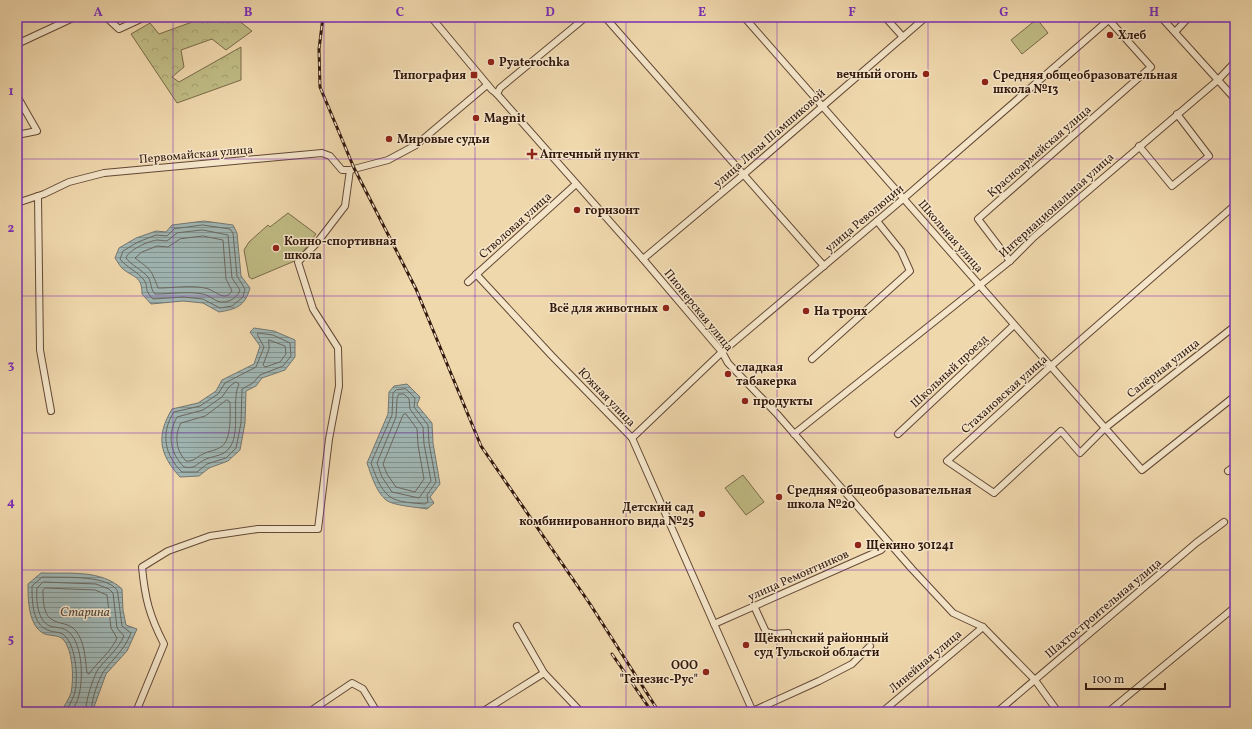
<svg xmlns="http://www.w3.org/2000/svg" width="1252" height="729" font-family="Vollkorn,serif">
<style>
.forest{fill:url(#forest-crowns);stroke:#7a6a49}
.park{fill:#c0bc85;stroke:#7a6a49}
.water{fill:url(#water-rules);stroke:#747772}
.lines{fill:none;stroke-linecap:round;stroke-linejoin:round}
.shore{stroke:#6a6861;stroke-width:1}
.minor-casing{stroke:#624835;stroke-width:8}
.minor{stroke:#f5e6ca;stroke-width:6}
.rail-casing{stroke:#33180d;stroke-width:3}
.rail{stroke:#f5e6ca;stroke-width:1.5;stroke-dasharray:4.5;stroke-linecap:butt}
.grid{fill:none;stroke:#7b2cbf;stroke-width:1;stroke-opacity:0.55}
.poi-dot{fill:#8f2418;stroke:#f5e6ca;stroke-width:1.5}
.labels{text-anchor:middle;stroke-width:3;stroke-linejoin:round;paint-order:stroke}
.poi-label{font-size:12px;font-weight:bold;fill:#33180d;stroke:#f5e6ca;text-anchor:start}
.street-label{font-size:12px;fill:#33180d;stroke:#f5e6ca}
.water-label{font-size:13px;font-style:italic;fill:#54483f;stroke:#f5e6ca}
.neatline{fill:none;stroke:#7b2cbf;stroke-width:1.5}
.grid-label{font-size:13px;text-anchor:middle;font-weight:bold;fill:#7b2cbf}
</style>
<defs>
<pattern id="forest-crowns" width="20" height="18" patternUnits="userSpaceOnUse"><rect width="20" height="18" fill="#c0bc85"/><path d="M2 6a3 3 0 1 1 6 0M12 15a3 3 0 1 1 6 0" fill="none" stroke="#a5a172"/></pattern>
<pattern id="water-rules" width="6" height="5" patternUnits="userSpaceOnUse"><rect width="6" height="5" fill="#a0b7b5"/><path d="M0 2.5h6" fill="none" stroke="#839492"/></pattern>
</defs>
<rect width="100%" height="100%" fill="#f0d8ad"/>
<filter id="stains"><feTurbulence type="fractalNoise" baseFrequency=".005" numOctaves="4"/><feColorMatrix values="0 0 0 0 .2 0 0 0 0 .09 0 0 0 0 .02 0 0 0 .5 -.17"/></filter>
<radialGradient id="worn" r=".72"><stop offset=".6" stop-color="#630" stop-opacity="0"/><stop offset="1" stop-color="#630" stop-opacity=".3"/></radialGradient>
<path class="forest" d="M206,17H234L252,31L226,50L212,39L181,50L184,67L172,77L179,82L241,47V80L177,103L131,34L150,23L159,34Z"/>
<g class="park">
<path d="M1037,19L1048,33L1022,54L1011,40Z"/>
<path d="M288,213L316,234L297,260L252,279L249,277L244,250L249,242L268,225L270,227Z"/>
<path d="M743,475L764,502L746,515L725,488Z"/>
</g>
<g class="water">
<path d="M204,221L233,225L237,233L241,276L250,288C245,306 237,309 219,312L203,303L183,301L151,304L142,294C142,276 134,278 123,269C120,267 118,262 115,258L119,248L136,238L156,231L166,232L172,225Z"/>
<path d="M254,328L274,331L295,340V357L285,370L262,378L256,386L246,391L245,423L240,450L228,461L209,468L199,476L180,477C159,454 156,436 172,409L198,403L216,391L222,380L254,364L260,346L250,332Z"/>
<path d="M407,384L420,397L417,405L432,423L433,443L440,484L430,497L434,503L427,509C417,507 394,506 386,500C376,492 371,474 367,463L388,414L389,392L394,386Z"/>
<path d="M41,573C68,574 101,569 122,589L123,610L126,625L137,629L127,651L106,674L94,707L96,712H61C64,706 69,699 71,693C74,678 73,650 63,639C58,635 51,636 45,634C28,627 28,599 28,584Z"/>
</g>
<g class="lines">
<g class="shore">
<path d="M203,225L230,229L233,233L237,276L245,289L243,297L232,306L220,308L203,299L183,297L153,299C143,289 149,287 144,280C137,271 127,268 120,259L123,251L138,242L156,235L167,236L174,229Z"/>
<path d="M203,230L228,235L232,278L240,290C238,297 230,302 223,302C216,303 210,295 203,294C186,291 171,294 155,294C150,289 152,283 148,277C141,269 131,265 126,258C128,250 149,241 157,240C160,240 164,241 167,241L177,233Z"/>
<path d="M203,236L223,240L226,279L232,291C224,303 216,290 205,288C189,285 174,288 158,288C151,269 151,270 135,258L142,252L157,246L168,247L180,239Z"/>
<path d="M258,333L273,335L290,343L291,356L283,366L260,375L253,383L242,389L241,423L236,448L226,458L207,464L197,472H182C165,456 160,433 174,412L200,406L218,394L225,383L256,367L264,347L258,336Z"/>
<path d="M269,340L285,346L286,354L280,362L265,367L263,365L269,349Z"/>
<path d="M236,382L239,384C230,403 244,440 224,453C218,456 211,457 206,459C195,464 197,469 184,467C170,453 167,435 177,417L203,410L222,397L229,387Z"/>
<path d="M406,389L415,398L414,407L428,425L429,443L436,482L427,495L428,502L425,504C415,503 397,503 389,496C380,489 375,474 371,463L392,415L393,393L396,390Z"/>
<path d="M399,394H404L409,399L410,409L423,427L424,444L431,481L419,498L392,492L382,477L377,463L396,417L397,399Z"/>
<path d="M227,400L230,402C230,414 232,440 221,447C215,451 208,451 203,454C196,457 194,462 186,461C176,451 174,435 181,423L205,416Z"/>
<path d="M406,414L417,429L418,445L424,479L415,492L396,487L387,474L383,464L403,415Z"/>
<path d="M45,588L95,590L107,595L111,628L117,638C111,652 97,662 89,674L87,673C85,658 85,643 76,631C69,622 59,625 51,619C43,614 43,598 43,590Z"/>
<path d="M66,712C68,707 72,701 74,695C79,682 76,646 65,636C60,631 54,633 48,630C32,625 32,599 32,586L42,577C60,578 105,574 117,590C118,592 121,620 122,626L131,633C123,652 115,656 104,671C99,677 89,706 92,712"/>
<path d="M71,712C74,707 78,701 79,695C83,679 83,647 70,633C64,627 57,628 50,626C37,621 36,599 37,588L43,582L96,584L109,589L113,593L117,628L124,636C118,649 108,657 99,668C94,674 84,705 86,712"/>
</g>
<g class="minor-casing">
<g id="minor">
<path d="M106,17L119,29L145,17"/>
<path d="M431,17L492,90L497,94L643,259L722,352L728,363L777,414L912,569L953,613L983,627L1035,680L1058,712"/>
<path d="M605,17L824,266"/>
<path d="M744,17L1142,470L1235,396"/>
<path d="M885,17L903,37"/>
<path d="M1161,17L1235,99"/>
<path d="M1175,32L1189,17"/>
<path d="M17,44L75,17"/>
<path d="M497,94L500,88L586,17"/>
<path d="M17,96L37,131L17,135"/>
<path d="M1139,146L1172,186L1209,156L1177,114"/>
<path d="M38,196L40,350L51,411"/>
<path d="M17,203L44,194L69,182L104,173L322,153L330,156L342,170H350L388,160L416,145L487,85"/>
<path d="M1235,205L1051,366L947,461L994,493L1061,431L1080,453L1105,428L1235,326"/>
<path d="M643,259L743,175L926,17"/>
<path d="M1010,261L978,219L1151,67L1109,20"/>
<path d="M476,274L552,356L632,438L753,712"/>
<path d="M468,282L576,184"/>
<path d="M812,359L910,271L901,251L877,221"/>
<path d="M794,434L1010,261L1034,237L1218,80L1235,62"/>
<path d="M898,434L1014,325"/>
<path d="M632,438L722,352L903,199L1112,17"/>
<path d="M1228,471L1235,466"/>
<path d="M754,606L766,632L774,634L788,633"/>
<path d="M714,624L881,550L888,542"/>
<path d="M517,626L544,673"/>
<path d="M753,711L819,681L852,664L870,646"/>
<path d="M136,712L164,644C149,615 145,598 142,567L168,551L210,536L258,529H318L329,439L339,386L338,348L313,309L298,262L316,244L345,206L350,170"/>
<path d="M309,712L352,683L363,689L377,712"/>
<path d="M482,712L544,673L581,712"/>
<path d="M882,712L983,627"/>
<path d="M997,712L1196,543L1224,522"/>
<path d="M1108,712L1235,607"/>
</g>
</g>
<use href="#minor" class="minor"/>
<g class="rail-casing">
<g id="rail">
<path d="M323,17L319,49L320,87L354,168L416,289L481,446L590,604L659,712"/>
<path d="M612,654L652,712"/>
</g>
</g>
<use href="#rail" class="rail"/>
</g>
<path class="grid" d="M173,17V712M324,17V712M475,17V712M626,17V712M777,17V712M928,17V712M1079,17V712M17,159H1235M17,296H1235M17,433H1235M17,570H1235"/>
<g class="poi-dot">
<circle cx="1110" cy="35" r="4"/>
<circle cx="491" cy="62" r="4"/>
<circle cx="926" cy="74" r="4"/>
<rect x="470" y="71" width="8" height="8" rx="2"/>
<circle cx="985" cy="82" r="4"/>
<circle cx="476" cy="118" r="4"/>
<circle cx="389" cy="139" r="4"/>
<path d="M530 148h4v4h4v4h-4v4h-4v-4h-4v-4h4z"/>
<circle cx="577" cy="210" r="4"/>
<circle cx="276" cy="248" r="4"/>
<circle cx="666" cy="308" r="4"/>
<circle cx="806" cy="311" r="4"/>
<circle cx="728" cy="374" r="4"/>
<circle cx="745" cy="401" r="4"/>
<circle cx="779" cy="497" r="4"/>
<circle cx="702" cy="514" r="4"/>
<circle cx="858" cy="545" r="4"/>
<circle cx="746" cy="645" r="4"/>
<circle cx="706" cy="672" r="4"/>
</g>
<g class="labels">
<g class="poi-label">
<text x="1118" y="39">Хлеб</text>
<text x="499" y="66">Pyaterochka</text>
<text x="918" y="78" text-anchor="end">вечный огонь</text>
<text x="466" y="79" text-anchor="end">Типография</text>
<text x="993" y="79">Средняя общеобразовательная<tspan x="993" dy="14">школа №13</tspan></text>
<text x="484" y="122">Magnit</text>
<text x="397" y="143">Мировые судьи</text>
<text x="540" y="158">Аптечный пункт</text>
<text x="585" y="214">горизонт</text>
<text x="284" y="245">Конно-спортивная<tspan x="284" dy="14">школа</tspan></text>
<text x="658" y="312" text-anchor="end">Всё для животных</text>
<text x="814" y="315">На троих</text>
<text x="736" y="371">сладкая<tspan x="736" dy="14">табакерка</tspan></text>
<text x="753" y="405">продукты</text>
<text x="787" y="494">Средняя общеобразовательная<tspan x="787" dy="14">школа №20</tspan></text>
<text x="694" y="511" text-anchor="end">Детский сад<tspan x="694" dy="14">комбинированного вида №25</tspan></text>
<text x="866" y="549">Щекино 301241</text>
<text x="754" y="642">Щёкинский районный<tspan x="754" dy="14">суд Тульской области</tspan></text>
<text x="698" y="669" text-anchor="end">ООО<tspan x="698" dy="14">"Генезис-Рус"</tspan></text>
</g>
<g class="street-label">
<text transform="translate(769 138) rotate(-41)" y="4">улица Лизы Шамшиковой</text>
<text transform="translate(1039 151) rotate(-41)" y="4">Красноармейская улица</text>
<text transform="translate(196 154) rotate(-5)" y="4">Первомайская улица</text>
<text transform="translate(1056 205) rotate(-42)" y="4">Интернациональная улица</text>
<text transform="translate(864 218) rotate(-40)" y="4">улица Революции</text>
<text transform="translate(515 225) rotate(-42)" y="4">Стволовая улица</text>
<text transform="translate(951 236) rotate(49)" y="4">Школьная улица</text>
<text transform="translate(699 310) rotate(51)" y="4">Пионерская улица</text>
<text transform="translate(1163 368) rotate(-38)" y="4">Сапёрная улица</text>
<text transform="translate(949 371) rotate(-43)" y="4">Школьный проезд</text>
<text transform="translate(1004 394) rotate(-42)" y="4">Стахановская улица</text>
<text transform="translate(607 397) rotate(46)" y="4">Южная улица</text>
<text transform="translate(798 575) rotate(-24)" y="4">улица Ремонтников</text>
<text transform="translate(1103 608) rotate(-40)" y="4">Шахтостроительная улица</text>
<text transform="translate(925 661) rotate(-40)" y="4">Линейная улица</text>
</g>
<g class="water-label">
<text x="85" y="616">Cтарина</text>
</g>
</g>
<rect width="1252" height="729" fill="none" stroke="#f0d8ad" stroke-width="44"/>
<path d="M1086 683v6h79v-6" fill="none" stroke="#33180d" stroke-width="2"/>
<text x="1092" y="683" font-size="12" fill="#33180d" stroke="#f5e6ca" stroke-width="3" paint-order="stroke">100 m</text>
<rect x="22" y="22" width="1208" height="685" class="neatline"/>
<g class="grid-label">
<text x="98" y="16">A</text>
<text x="248" y="16">B</text>
<text x="400" y="16">C</text>
<text x="550" y="16">D</text>
<text x="702" y="16">E</text>
<text x="852" y="16">F</text>
<text x="1004" y="16">G</text>
<text x="1154" y="16">H</text>
<text x="11" y="95">1</text>
<text x="11" y="232">2</text>
<text x="11" y="369">3</text>
<text x="11" y="506">4</text>
<text x="11" y="643">5</text>
</g>
<rect width="100%" height="100%" filter="url(#stains)"/>
<rect width="100%" height="100%" fill="url(#worn)"/>
</svg>
